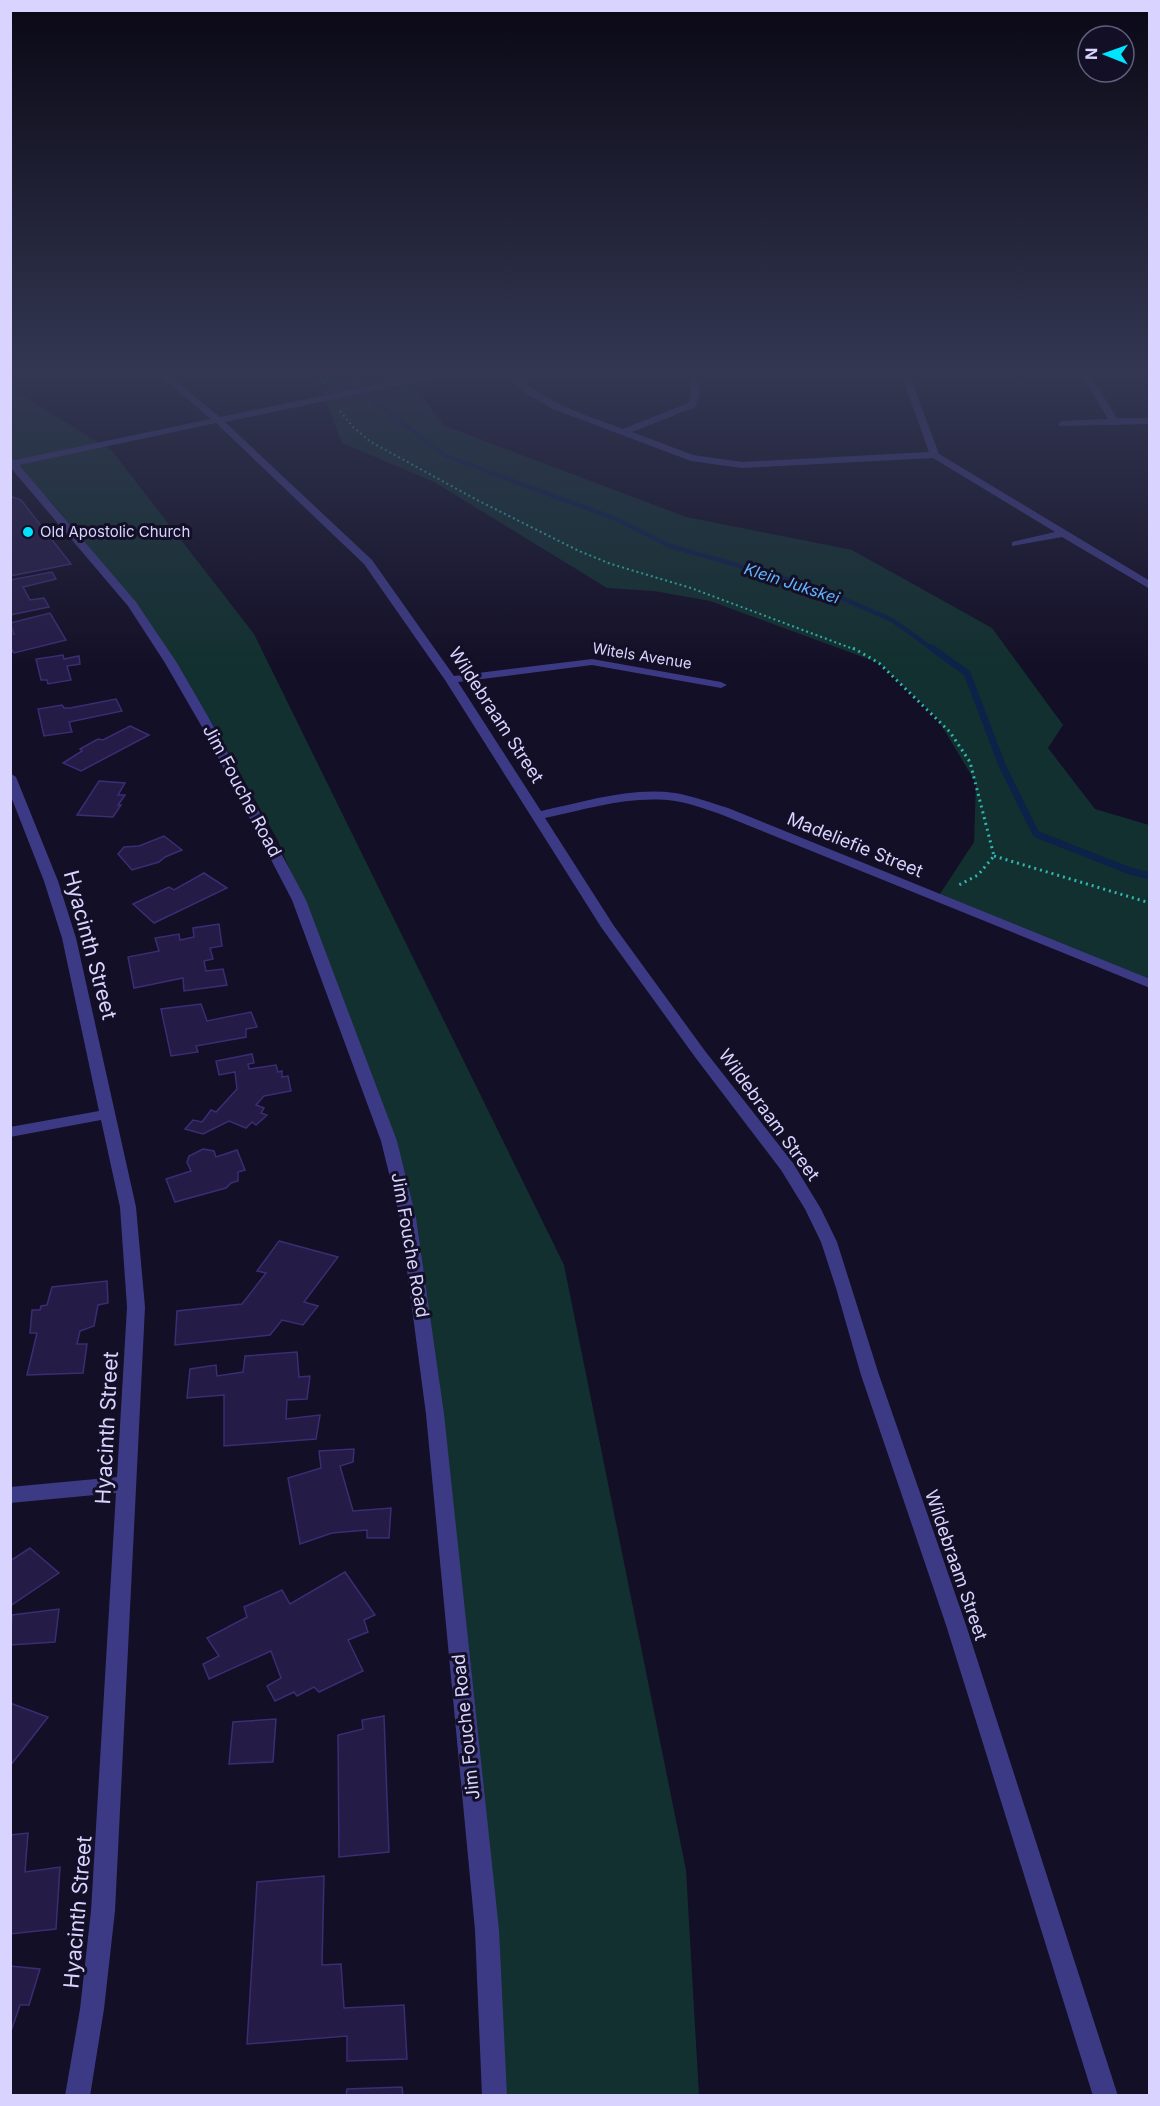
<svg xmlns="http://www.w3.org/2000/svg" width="1160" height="2106" font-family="Inter,sans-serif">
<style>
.green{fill:#12302f}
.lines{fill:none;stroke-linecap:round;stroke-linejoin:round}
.stream-far1{stroke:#0c2248;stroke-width:4.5}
.stream{stroke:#0c2248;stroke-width:7}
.building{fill:#241b47;stroke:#3b2d73;stroke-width:1.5}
.path-far1{stroke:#2fb8b0;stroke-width:2;stroke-dasharray:2 3;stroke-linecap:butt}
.path{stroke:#2fb8b0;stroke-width:3;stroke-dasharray:2 4;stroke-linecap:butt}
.minor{fill:#3d3a85;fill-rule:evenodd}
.poi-dot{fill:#00e5ff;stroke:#130f26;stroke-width:2}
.labels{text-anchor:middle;stroke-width:6;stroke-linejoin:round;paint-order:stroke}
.far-poi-label{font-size:15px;fill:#d9d4ff;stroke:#130f26;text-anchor:start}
.far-street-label{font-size:15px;fill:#d9d4ff;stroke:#130f26}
.far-water-label{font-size:16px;font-style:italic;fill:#62b6ff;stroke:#130f26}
.street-label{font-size:18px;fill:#d9d4ff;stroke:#130f26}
.near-street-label{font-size:21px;fill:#d9d4ff;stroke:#130f26}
</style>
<rect width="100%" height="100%" fill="#130f26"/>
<g class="green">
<path d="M315,373H403L445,426L686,517L852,550L992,628L1063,725L1048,748L1095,809L1149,825V984L938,897L974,842L976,783L937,718L879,663L710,601L654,591L607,588L434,482L342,443Z"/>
<path d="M10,388L112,451L254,634L564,1265L686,1870L699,2095H500L408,1211L325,956L278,841L212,723L133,602L53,504L11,460Z"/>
</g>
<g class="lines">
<path class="stream-far1" d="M352,373L375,402L446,456L616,519L670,546L821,589L892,620L934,650"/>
<path class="stream" d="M932,648L967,673L1002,765L1036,834L1130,871L1150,876"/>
</g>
<g class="building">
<path d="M10,496L21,500L71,564L10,576Z"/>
<path d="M52,572L56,579L23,587L30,600L44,598L49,607L10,615V580Z"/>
<path d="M50,613L66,640L14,653L10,647V634H14L10,623Z"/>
<path d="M63,655L64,659L79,656L80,664L67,666L71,680L48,684L47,680H41L36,659Z"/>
<path d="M116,699L122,711L69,722L72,732L44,736L38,709L62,705L64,708H70Z"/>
<path d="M130,726L149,735L81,771L63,763L82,751L80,749L98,739L103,740Z"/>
<path d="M99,781L125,783L118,795H125L118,805H121L113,817L77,815Z"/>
<path d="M164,836L182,850L165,857L159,862L132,870L118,854L124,847L139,846Z"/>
<path d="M204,873L227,888L154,923L133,904L169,887L174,890Z"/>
<path d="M219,924L222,946L210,948L213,959L204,961L206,971L223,969L227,985L184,991L183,978L134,988L128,957L159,951L155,938L179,934L180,940L194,937L193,928Z"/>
<path d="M201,1004L207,1021L251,1012L257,1027L246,1029V1037L196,1046L198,1052L171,1056L161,1009Z"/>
<path d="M252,1054L254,1063L248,1064L249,1069L276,1065L278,1072L282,1071V1077L288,1076L291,1091L264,1096L256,1105L264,1108L261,1113L267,1115L256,1125L252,1122L246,1128L229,1121L203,1134L185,1129L193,1120L202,1122L211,1110L216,1112L237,1089L235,1072L219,1075L216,1061Z"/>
<path d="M203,1149L214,1151L216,1157L237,1150L245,1170L238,1172V1181L231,1183L226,1188L175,1202L166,1179L191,1171L187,1162L189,1156Z"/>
<path d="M279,1241L338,1257L304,1302L318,1306L303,1325L282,1320L270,1335L175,1345L177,1311L242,1304L266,1273L257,1271Z"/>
<path d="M107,1281L108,1303L98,1305L94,1326L80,1331L77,1344H87L83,1373L27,1375L37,1333H30L32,1310H40L41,1306L47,1305L52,1287Z"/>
<path d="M297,1352L299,1377L310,1376L307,1399L287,1400L286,1419L320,1415L316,1439L224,1446V1395L187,1398L190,1369L216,1365L217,1376L243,1372L245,1356Z"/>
<path d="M354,1449L353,1462L340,1466L353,1511L391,1508L389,1538H367V1530L332,1533L300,1544L288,1478L321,1468L319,1451Z"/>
<path d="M30,1548L59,1573L10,1606V1561Z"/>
<path d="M345,1572L375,1615L364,1620L368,1632L348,1640L363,1671L319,1692L314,1687L297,1696L294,1692L275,1701L267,1686L281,1678L271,1651L209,1679L203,1664L219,1656L207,1638L247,1617L244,1607L282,1590L290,1604Z"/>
<path d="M59,1609L55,1642L10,1645L12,1615Z"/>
<path d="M10,1703L48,1717L10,1766Z"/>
<path d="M384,1716L389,1852L339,1857L338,1735L363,1729L362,1720Z"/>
<path d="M276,1719L273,1762L229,1764L233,1722Z"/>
<path d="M28,1833L25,1872L60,1867L56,1929L10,1934V1835Z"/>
<path d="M324,1876L322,1965L341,1964L344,2008L404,2005L407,2059L347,2061V2036L247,2044L257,1882Z"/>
<path d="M10,1966L40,1969L29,2005H20L10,2034Z"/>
<path d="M402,2087L403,2096H346L347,2089Z"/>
</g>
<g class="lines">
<g class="path-far1">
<path d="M318,373L325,384"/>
<path d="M340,411L353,427L371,442L477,500L579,551L611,564L691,588L856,650"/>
</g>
<g class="path">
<path d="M853,648L879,663L950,732L970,762L994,856L978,875L957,886"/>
<path d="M994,856L1150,903"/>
</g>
<g class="minor">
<path d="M157,373H166L220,417L432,373H447L443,376L225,422L372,560L454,676L592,659L721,682L727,685L721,688L592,665L458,682L541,811C585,802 629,787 675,793C693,796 711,803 728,808L1150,979V988L720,814C705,809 690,803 675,801C631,795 588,809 545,818L614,926L705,1051L793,1163L821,1209L837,1242L879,1375L966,1625L1118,2096H1093L946,1625L861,1375L836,1288L821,1242L805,1209L781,1170L695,1057L601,927L445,680L364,564L216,423L19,465L136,602L177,663L214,727L306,900L397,1141L416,1218L444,1414L499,1930L507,2096H482L475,1930L426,1414L400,1218L381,1141L292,900L202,727L165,663L128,606L10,467V457L15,460L211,419Z"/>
<path d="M505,373H514C544,403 584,414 623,429L688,403L691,396L689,373H697L699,396L695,407L632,432L693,455L742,462L929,452L901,373H909L939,454L1150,581V589L1062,537L1012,546V542L1055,532L933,458L742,468L691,461L553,409L522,391Z"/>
<path d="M1081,373H1089L1117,418H1150V424L1059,426L1058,424L1062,421L1108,419Z"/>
<path d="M10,773L16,777L58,881L76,938L136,1207L145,1307L115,1911L104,2009L90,2096H65L80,2009L91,1911L116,1493L10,1503V1487L117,1477L127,1307L120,1207L101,1120L10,1137V1127L99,1111L62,938L44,881L10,794Z"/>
</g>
</g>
<linearGradient id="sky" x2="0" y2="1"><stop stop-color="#0a0815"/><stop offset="0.56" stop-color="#333752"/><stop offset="1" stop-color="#333752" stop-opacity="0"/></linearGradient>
<rect width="1160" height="668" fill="url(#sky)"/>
<circle class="poi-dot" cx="28" cy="532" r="6"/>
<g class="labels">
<g class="far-poi-label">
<text x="40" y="537">Old Apostolic Church</text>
</g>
<g class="far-street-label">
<text transform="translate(642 656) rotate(9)" y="5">Witels Avenue</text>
</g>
<g class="far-water-label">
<text transform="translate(792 583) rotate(18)" y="6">Klein Jukskei</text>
</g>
<g class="street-label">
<text transform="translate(496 715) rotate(57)" y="6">Wildebraam Street</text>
<text transform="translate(242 791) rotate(62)" y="6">Jim Fouche Road</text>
<text transform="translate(855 845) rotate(22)" y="6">Madeliefie Street</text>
<text transform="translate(769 1115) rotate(54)" y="6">Wildebraam Street</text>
<text transform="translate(410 1245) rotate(80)" y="6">Jim Fouche Road</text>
<text transform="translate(956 1565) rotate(71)" y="6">Wildebraam Street</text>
<text transform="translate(466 1727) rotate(-96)" y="6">Jim Fouche Road</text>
</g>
<g class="near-street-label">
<text transform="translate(90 945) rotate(75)" y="7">Hyacinth Street</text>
<text transform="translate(107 1428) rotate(-87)" y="7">Hyacinth Street</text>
<text transform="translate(78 1912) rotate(-85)" y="7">Hyacinth Street</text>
</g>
</g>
<rect width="1160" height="2106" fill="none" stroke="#d9d4ff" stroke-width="24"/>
<g transform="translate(1106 54) rotate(271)"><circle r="28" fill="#130f26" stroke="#625e7d" stroke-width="1.5"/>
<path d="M0-4.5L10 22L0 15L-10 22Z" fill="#00e5ff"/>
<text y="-9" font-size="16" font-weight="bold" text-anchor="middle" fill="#d9d4ff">N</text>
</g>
</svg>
